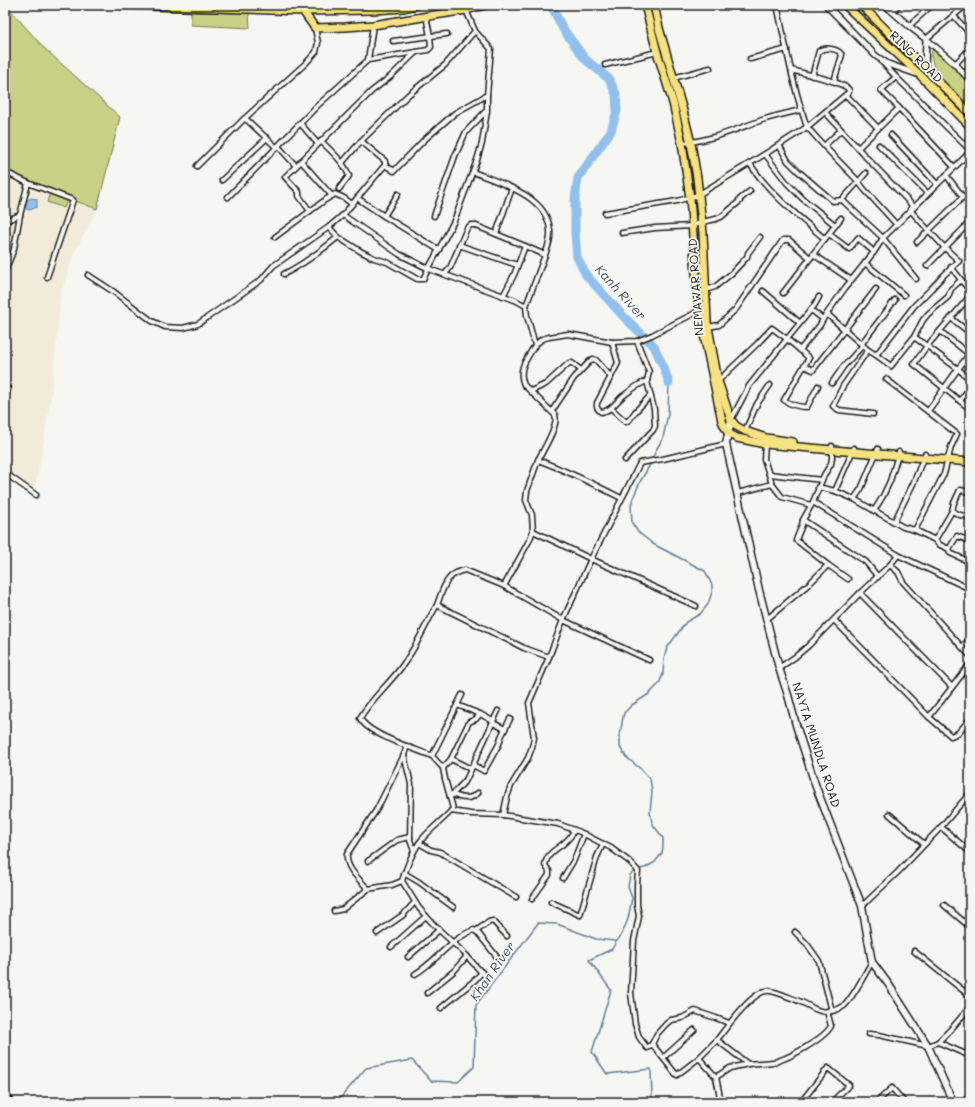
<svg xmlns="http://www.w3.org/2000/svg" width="975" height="1107" font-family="Mali,sans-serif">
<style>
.built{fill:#f2ebd9}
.green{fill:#c8d286;stroke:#727751}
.water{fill:#92c0ec;stroke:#637e99}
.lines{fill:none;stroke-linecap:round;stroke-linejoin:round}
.stream{stroke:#637e99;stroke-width:1.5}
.river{stroke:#92c0ec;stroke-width:9}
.minor-casing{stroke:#1c1c1c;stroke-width:7}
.tertiary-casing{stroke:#1c1c1c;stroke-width:8}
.secondary-casing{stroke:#1c1c1c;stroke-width:9}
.primary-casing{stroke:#1c1c1c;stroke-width:10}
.trunk-casing{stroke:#1c1c1c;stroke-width:10}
.minor{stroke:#f6f6f2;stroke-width:4}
.tertiary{stroke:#f6f6f2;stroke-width:5}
.secondary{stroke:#f6f6f2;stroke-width:6}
.primary{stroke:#f7e281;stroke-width:7}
.trunk{stroke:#f7e281;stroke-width:7}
.labels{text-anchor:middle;stroke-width:3.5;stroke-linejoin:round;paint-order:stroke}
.street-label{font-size:12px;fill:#1c1c1c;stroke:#f6f6f2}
.water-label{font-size:13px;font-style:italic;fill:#455565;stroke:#f6f6f2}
</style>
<rect width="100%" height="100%" fill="#f6f6f2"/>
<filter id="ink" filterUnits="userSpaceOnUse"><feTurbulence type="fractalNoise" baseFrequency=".025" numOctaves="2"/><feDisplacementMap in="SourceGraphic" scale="8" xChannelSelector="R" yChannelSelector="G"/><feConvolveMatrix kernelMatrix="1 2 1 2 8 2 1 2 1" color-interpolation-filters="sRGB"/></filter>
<g filter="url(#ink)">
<path class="built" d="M5,172L28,183L97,209L74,253L61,292L52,389L38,475L33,493L5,472Z"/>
<g class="green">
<path d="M5,5H6L43,47L120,117L97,209L28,183L5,172Z"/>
<path d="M191,12L249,13L250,28L191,25Z"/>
<path d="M933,46L970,80V108L935,72L931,56Z"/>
<path d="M50,193L67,200L64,208L47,202Z"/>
</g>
<path class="water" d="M31,198L37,199V207L30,210L26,209V201Z"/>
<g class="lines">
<g class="stream">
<path d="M337,1102L366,1068L412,1060L431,1081L458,1082L474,1067L476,1005L538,923L557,924L596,939L615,941"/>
<path d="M647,1102L652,1098L651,1069L607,1074L592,1052L611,990L589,960L612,949L616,942L622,934L628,919L632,898L628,887L630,875L637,869L645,868L655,862L662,853L663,847V838L654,826L652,822L650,812L652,792L650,779L642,770L626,757L620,747V735L623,717L624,713L632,705L649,694L659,684L663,674L664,658L667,648L686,622L700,614L705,608L708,604L712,592V585L705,571L653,544L638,532L632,523L631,506L633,498L640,482L651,463L656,450L663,438L668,414L669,383"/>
</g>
<path class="river" d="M551,5L563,29L585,59L609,79L616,94L617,111L611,131L578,178L575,199V234L577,257L586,275L606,297L624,317L654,346L664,368L669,383"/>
<g class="minor-casing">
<g id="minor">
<path d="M777,5C786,46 793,87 807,127L849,92V90C845,82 802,73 791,70"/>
<path d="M892,11L899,5"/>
<path d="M954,16L970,34"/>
<path d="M909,26L932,5"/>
<path d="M926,39L966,5"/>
<path d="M393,41L447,34"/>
<path d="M416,52L428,50L431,47L430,36L426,16"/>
<path d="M750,59L787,49"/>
<path d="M882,62L896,77L970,150"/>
<path d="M955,64L970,49"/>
<path d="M605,65L657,52"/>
<path d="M812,76L819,51C825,47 838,48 842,55L834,81"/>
<path d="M896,77L881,90L899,108"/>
<path d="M673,78L710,68"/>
<path d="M846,95L878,128"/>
<path d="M825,112L858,148L864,155L912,205L910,210L944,247L959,261L944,275L931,289L914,306L876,355L868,350"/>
<path d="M244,119L306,63L316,52L318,43L315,28"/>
<path d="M300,123L318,144"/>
<path d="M891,135L937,184"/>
<path d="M321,141C332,152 344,162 349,176L339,189"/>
<path d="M682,143C711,141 736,129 762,120C775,116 788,113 801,110"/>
<path d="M779,145L788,161L798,171L833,201L842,200L866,173"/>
<path d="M879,145L927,193"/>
<path d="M278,146L296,166"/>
<path d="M824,146L841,130"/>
<path d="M858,148L899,108L954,167"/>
<path d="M765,154L787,183L803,199L835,225"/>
<path d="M301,161L332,196"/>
<path d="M342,163L361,141"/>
<path d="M750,164C769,193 799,217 825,239"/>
<path d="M385,165L394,171L424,140L455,113L487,95L491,49L475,31"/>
<path d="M197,166L244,119L247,120L276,147"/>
<path d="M5,172L28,183L73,200L47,277"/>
<path d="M473,172C500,183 548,196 550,231C551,239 548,247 545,255"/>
<path d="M222,180L267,138"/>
<path d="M228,197L317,106L368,60L373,25"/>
<path d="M357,198L384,216L439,250"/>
<path d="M842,200L883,238L916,279"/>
<path d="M310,211L299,196V192L285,177L372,91L390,77L416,52L368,60"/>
<path d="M605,213L677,201L698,195L765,154L807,127L824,146L858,181L864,189L896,224"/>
<path d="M343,215L399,254L429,269L515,300L526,306"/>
<path d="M384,216L398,194"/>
<path d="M434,216L455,156L466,132L486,111"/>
<path d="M841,218L813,254L851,280"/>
<path d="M5,221L20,215"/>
<path d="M329,227L338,237L360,251L374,258L387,262L417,279H423L454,221L477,160L482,143L487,111V95"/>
<path d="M622,233L655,228L692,226L702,222L716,219L721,217L740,201L739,200L750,191"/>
<path d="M496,234L512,188"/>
<path d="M829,234L849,249L858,238L874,252"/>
<path d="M275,237L325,200L335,194L344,198L352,204"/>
<path d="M917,242L963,197L946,175"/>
<path d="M459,245L517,265"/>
<path d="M525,246L545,255L526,306L527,316L535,345C527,359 517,369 524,385L555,415C559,425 543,450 538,460C567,471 594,484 621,498"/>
<path d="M865,263L904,295"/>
<path d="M927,266L970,222"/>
<path d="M951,267L970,291"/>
<path d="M5,271L14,249L20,215L28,183"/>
<path d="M284,274C304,264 321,251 338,237"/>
<path d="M445,274L450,268L467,228L471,225H474L496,234L525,246L514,275L503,296"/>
<path d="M88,275L114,292L152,321L165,327L183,328L198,324L261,280L273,266L329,227L343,215L385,165V161L361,141L408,95L445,65L475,31L466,10"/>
<path d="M706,290L715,287L732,273L747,257L748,253L760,237"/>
<path d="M763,291L800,323"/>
<path d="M783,293L812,256"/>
<path d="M811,310L823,319"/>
<path d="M827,314L868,350L843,386L833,406L839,410L873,414"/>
<path d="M951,318L970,333"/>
<path d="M708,327L719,325L736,309L783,240H789L810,258"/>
<path d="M940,331L970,355"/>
<path d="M914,337L923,320L928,314L942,302L948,297L951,289L961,280"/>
<path d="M612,342L618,363L597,403C596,407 597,409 601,412C610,412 616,402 623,396C631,390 638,384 647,381"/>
<path d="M862,343L895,300"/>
<path d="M535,345L542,339L549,337L568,334L612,342L637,341L652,335L699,311"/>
<path d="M800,350L809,358L804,366"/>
<path d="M970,353L958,369L927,346L914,364L970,409"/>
<path d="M876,355L891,366L914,337L927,346L970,296"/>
<path d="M718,381L757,344L772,328L787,339L814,306L819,297"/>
<path d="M832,383L843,367L863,345"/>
<path d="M818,386L807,407C798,407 791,405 784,400L804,366L813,370L876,289"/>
<path d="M5,388L8,389L5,397"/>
<path d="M531,391L546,384L569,363H572L581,370"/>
<path d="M960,401L970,387"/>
<path d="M611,408L626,422L630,419L635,412L650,396"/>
<path d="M552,411L574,378L591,360L593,359L596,360L611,377"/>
<path d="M928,411L958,369L970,379"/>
<path d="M731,420L749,386L787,339L800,350L820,325L823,319L845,288L874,252L883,238L970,152"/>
<path d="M745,431L757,404L770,385"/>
<path d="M765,444L764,459L772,484L782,497L811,505"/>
<path d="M625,460L653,430L655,426L654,409L647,381L649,372L637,341"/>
<path d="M5,473L36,495"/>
<path d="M769,474L822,480"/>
<path d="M818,487L835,491L854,499L903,527L915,530L944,474L951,447L957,434L886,379"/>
<path d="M835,491L854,448"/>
<path d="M738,493L772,484"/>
<path d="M854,499L861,489L878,449"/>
<path d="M813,502L898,555"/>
<path d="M874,511L883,496L890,481L899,452"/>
<path d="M952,511L960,515L970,517"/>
<path d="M803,520L866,562L878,577"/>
<path d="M894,522L913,484L925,454"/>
<path d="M915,530L935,540L938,544L949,549L957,536L970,541"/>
<path d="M533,531L532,515L526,500L527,491L538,460"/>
<path d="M935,540L952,511L954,503L960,490L970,492"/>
<path d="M949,549L950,553L970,562"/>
<path d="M828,565L796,540L802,525L803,520L813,502L824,475L831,464L832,458V446"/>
<path d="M890,565L898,572L903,582L970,656"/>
<path d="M860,593L952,687"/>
<path d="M437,605C443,589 446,573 465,570L504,586"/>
<path d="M767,619L810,583L828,565L848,579"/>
<path d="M834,620L929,717L970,664"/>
<path d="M962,647L970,639"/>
<path d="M649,660L563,620L504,586L529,541L533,531L591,559L696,606"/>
<path d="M779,668L795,657L808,646L860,593L890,565L898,555L970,589"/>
<path d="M480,714L493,721"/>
<path d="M929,717L951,736L958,733L970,719"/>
<path d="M493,723L505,729"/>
<path d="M404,755L411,784L410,840L414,851"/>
<path d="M432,756C415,749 367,734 360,718C372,697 392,682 405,662C418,644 426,623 437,605L524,648L549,657"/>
<path d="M451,759L471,769"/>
<path d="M473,765L484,771L499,744L501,737L510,719"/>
<path d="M443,768L451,759L469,722L476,719L480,714L457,705"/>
<path d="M452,794C462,799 470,800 478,793"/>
<path d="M450,797L445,779L443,768L432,756L462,695"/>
<path d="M451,811L471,814L503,815L558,824L580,832L611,848L630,862L638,871L637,885V905L639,916L634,941L631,993L635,1024L639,1037L647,1048L652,1044L675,1073L677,1075L699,1058L716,1077L730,1068L748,1064"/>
<path d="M889,814L924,844"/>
<path d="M503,815L507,797L511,786L528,758L532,747L534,738L529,703L549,657L563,620L591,559L640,463L663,459L726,444"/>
<path d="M941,827L970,852"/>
<path d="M419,843L431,850L440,852L445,855L516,897"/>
<path d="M368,861L397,840L410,837"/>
<path d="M404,873L419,882L453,907"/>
<path d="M563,878L574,860L584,834"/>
<path d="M368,889C360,880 345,868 347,854L377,809L404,755L407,746"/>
<path d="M532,899L549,875V871L545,865C547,853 556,850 564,843C569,839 572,835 574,830"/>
<path d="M551,902L580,915L597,857L603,844"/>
<path d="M944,905L970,927"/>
<path d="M862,906L898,872L941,827L970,793"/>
<path d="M334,911L343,909L368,889L392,885L402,881"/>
<path d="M476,931L489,922L493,921L507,936"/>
<path d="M795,932L807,944L819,961L832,1011"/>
<path d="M377,933L403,915L415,902"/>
<path d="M391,947L426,916"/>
<path d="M914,951L970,996"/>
<path d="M408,957L439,930"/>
<path d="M415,974C436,962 451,938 474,930L478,933L497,957"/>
<path d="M483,974L464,953L434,925L419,908L402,881C407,866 413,849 424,837C433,827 444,819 453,809L450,797L466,780L498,711"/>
<path d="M427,993L454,971L467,956"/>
<path d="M441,1008L475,980L482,972"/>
<path d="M827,1011L831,1026C825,1038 787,1060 773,1062C765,1063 756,1063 748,1064L717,1040C726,1028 751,993 766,991C771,990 777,993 781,994C788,997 795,999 801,1002C807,1004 814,1010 821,1011C828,1013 838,1010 844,1006C853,998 865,973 872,962"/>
<path d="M869,1034L879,1035L928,1046L938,1042L952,1028L970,1007"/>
<path d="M938,1042L970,1056"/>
<path d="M652,1044L657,1034L666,1024L671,1020L682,1018L695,1011L716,1018L729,1023"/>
<path d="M663,1058L694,1030"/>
<path d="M699,1058L717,1040"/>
<path d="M716,1077L721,1102"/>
<path d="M5,1095L12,1102"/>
<path d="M801,1102L828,1068L849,1085L832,1102"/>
<path d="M877,1102L892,1088L904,1102"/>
</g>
</g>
<g class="tertiary-casing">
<g id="tertiary">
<path d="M826,5L876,56L888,64L917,74"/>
<path d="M885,5L909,26L926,39L925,68"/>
<path d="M926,39L955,64L970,80"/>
</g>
</g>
<g class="secondary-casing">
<path id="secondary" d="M731,420L726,444L759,590L779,668L788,695L796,725L816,787L862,906L872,962L889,985L928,1046L953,1102"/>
</g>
<g class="primary-casing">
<g id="primary">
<path d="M845,5L920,75L970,126"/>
<path d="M861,5L970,113"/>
<path d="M303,11L373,10L404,8L416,5"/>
</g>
</g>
<g class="trunk-casing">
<g id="trunk">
<path d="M122,5L303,11L315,28L345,27L373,25L466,10L485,5"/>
<path d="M645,5L657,52L673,103L682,143L690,198L699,311L722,421L728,433L737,438L765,444L970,462"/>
<path d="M654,5L659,28L683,111L691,143L697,178L703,233L707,322L718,381L731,420L736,426L745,431L766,438L793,442"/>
</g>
</g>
<use href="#minor" class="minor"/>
<use href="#tertiary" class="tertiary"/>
<use href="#secondary" class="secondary"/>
<use href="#primary" class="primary"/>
<use href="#trunk" class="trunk"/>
</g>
</g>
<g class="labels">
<g class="street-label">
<text transform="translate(916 57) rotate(44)" y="4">RING ROAD</text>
<text transform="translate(696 287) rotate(-94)" y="4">NEMAWAR ROAD</text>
<text transform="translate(816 745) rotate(72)" y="4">NAYTA MUNDLA ROAD</text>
</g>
<g class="water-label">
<text transform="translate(621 292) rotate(48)" y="5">Kanh River</text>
<text transform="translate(492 971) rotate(-55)" y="5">Khan River</text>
</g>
</g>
<rect width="975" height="1107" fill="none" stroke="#f6f6f2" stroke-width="20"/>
<rect x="10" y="10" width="955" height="1087" fill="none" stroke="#1c1c1c" stroke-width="1.5" filter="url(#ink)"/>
</svg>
